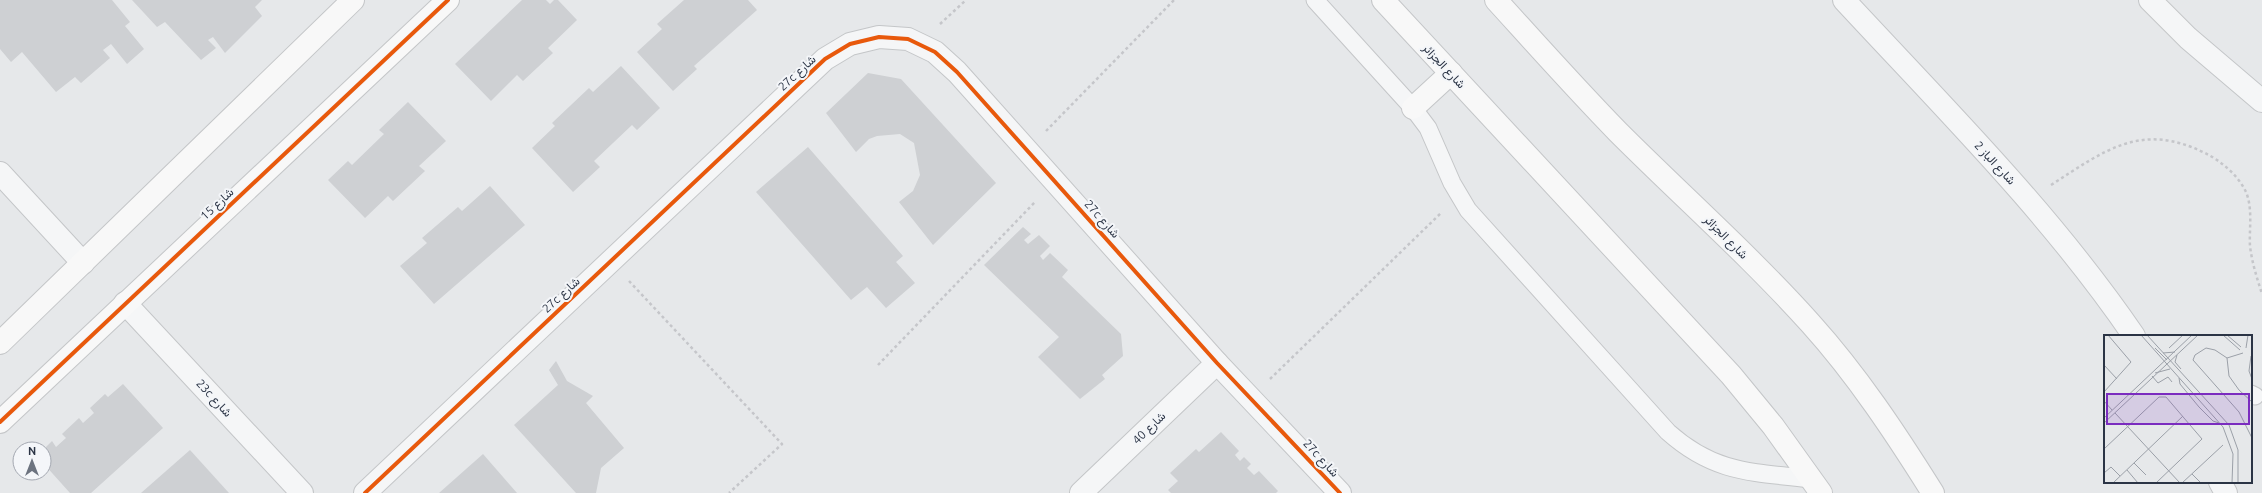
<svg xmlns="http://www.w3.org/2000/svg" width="2262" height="493" font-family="Ubuntu,Vazirmatn,sans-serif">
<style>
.building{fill:#ced0d3}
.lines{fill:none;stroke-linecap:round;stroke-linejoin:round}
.lane-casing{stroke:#c4c6c8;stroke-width:19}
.street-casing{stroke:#c4c6c8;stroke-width:24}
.secondary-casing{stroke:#c4c6c8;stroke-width:24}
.path{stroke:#c5c6ca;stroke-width:2.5;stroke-dasharray:3 3;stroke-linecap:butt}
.lane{stroke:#f5f6f7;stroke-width:17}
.street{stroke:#f5f6f7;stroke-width:22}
.secondary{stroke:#f8f8f8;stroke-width:22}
.cycleway-casing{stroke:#f4f6f9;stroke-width:6}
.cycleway{stroke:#e8590c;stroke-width:4}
.labels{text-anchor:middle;stroke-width:4;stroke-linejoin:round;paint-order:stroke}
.street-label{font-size:12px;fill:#2b3445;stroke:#f4f6f9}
.inset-road{fill:none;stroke:#9ba0a8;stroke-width:1}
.view{fill:#7b2cbf;fill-opacity:0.15;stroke:#7b2cbf;stroke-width:2}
.inset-edge{fill:none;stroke:#2b3445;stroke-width:2}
</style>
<rect width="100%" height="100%" fill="#e6e8ea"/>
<g class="building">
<path d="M0,0H112L130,22L125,26L144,49L127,64L111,44L103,50L110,58L81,83L75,77L56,92L22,52L11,62L0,49Z"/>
<path d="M132,0H262L255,7L262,16L225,53L213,37L208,40L216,48L201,60L165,22L157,27Z"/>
<path d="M522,0H546L550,4L554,0H558L577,20L548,48L553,53L523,81L517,75L491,101L455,64Z"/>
<path d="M684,0H748L757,10L694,66L697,69L673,91L637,52L662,29L657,24Z"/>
<path d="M621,66L660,108L637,130L632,125L594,161L600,167L573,192L532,148L555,126L552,123L589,88L593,92Z"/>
<path d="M868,73L901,79L996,183L933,245L899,202L913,191L920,175L914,143L900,134L877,136L869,139L856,152L826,113Z"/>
<path d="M408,102L446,141L419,166L425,171L393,201L388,196L365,218L328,180L348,161L352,165L384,134L379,130Z"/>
<path d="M808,147L903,256L896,262L915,283L886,308L867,287L851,300L756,192Z"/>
<path d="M490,186L525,225L434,304L400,266L427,243L422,238L458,207L462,211Z"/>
<path d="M1023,227L1031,234L1024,240L1028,244L1039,235L1050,246L1040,256L1043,260L1050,253L1068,270L1062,277L1121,334L1123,356L1102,375L1105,379L1080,399L1038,357L1059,337L984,265Z"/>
<path d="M556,361L567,381L593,396L586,403L624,448L601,468L596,493H576L514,425L558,385L549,370Z"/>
<path d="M123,384L163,428L91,493H70L44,464V449L52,441L56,447L66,438L62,434L79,418L83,423L94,413L90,408L105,394L108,397Z"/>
<path d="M1221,432L1239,451L1235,455L1240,461L1244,457L1251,464L1247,468L1254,475L1259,471L1278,491L1276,493H1171L1168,490L1178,481L1170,473L1196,449L1199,452Z"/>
<path d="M190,450L229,493H141Z"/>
<path d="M483,454L517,493H439Z"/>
</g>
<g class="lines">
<g class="lane-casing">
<g id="lane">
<path d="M1315,0L1413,108L1428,128L1452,183L1468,210L1668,432C1715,474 1753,472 1812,479"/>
<path d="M2251,394L2255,396"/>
</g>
</g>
<g class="street-casing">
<g id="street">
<path d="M1844,0C1945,109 2050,213 2134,336"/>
<path d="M2150,0L2188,38L2262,101"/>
<path d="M0,173L83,263"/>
<path d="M125,303L302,493"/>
<path d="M2220,482L2226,493"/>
<path d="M365,493L825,59L850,44L879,37L908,39L935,52L957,72L1217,363L1340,493"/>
<path d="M1081,493L1217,363"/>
</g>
</g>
<g class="secondary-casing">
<g id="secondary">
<path d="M1383,0L1731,375L1773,426L1821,493"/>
<path d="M1496,0C1536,44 1576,89 1618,132C1682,196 1750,256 1811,324C1857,375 1896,434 1933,493"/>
<path d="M1413,108L1451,73"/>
<path d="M0,343L353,0"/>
<path d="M0,422L448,0"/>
</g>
</g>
<g class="path">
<path d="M940,24L966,0"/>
<path d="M1046,131L1174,0"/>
<path d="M2051,185C2104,151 2141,121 2205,153C2221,161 2238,175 2246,192C2253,209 2249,229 2250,246C2252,263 2257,278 2262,294"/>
<path d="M629,281L782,444L729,493"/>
<path d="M878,365L1035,202"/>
<path d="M1270,379L1441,213"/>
</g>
<use href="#lane" class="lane"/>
<use href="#street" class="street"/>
<use href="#secondary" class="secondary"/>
<g class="cycleway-casing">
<g id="cycleway">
<path d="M0,422L448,0"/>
<path d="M365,493L825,59L850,44L879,37L908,39L935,52L957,72L1217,363L1340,493"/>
</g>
</g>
<use href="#cycleway" class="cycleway"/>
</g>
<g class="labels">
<g class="street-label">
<text transform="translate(1444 66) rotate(47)" y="4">شارع الجزائر</text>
<text transform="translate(797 73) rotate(-43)" y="4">27c شارع</text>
<text transform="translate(1995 163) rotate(47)" y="4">شارع الباز 2</text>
<text transform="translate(217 204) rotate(-43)" y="4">شارع 15</text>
<text transform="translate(1102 219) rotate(48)" y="4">27c شارع</text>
<text transform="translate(1726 237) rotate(45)" y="4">شارع الجزائر</text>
<text transform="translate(561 295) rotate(-43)" y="4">27c شارع</text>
<text transform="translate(214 398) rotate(47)" y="4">23c شارع</text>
<text transform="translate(1149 428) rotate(-44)" y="4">شارع 40</text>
<text transform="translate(1321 458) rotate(47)" y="4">27c شارع</text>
</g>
</g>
<g transform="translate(2104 335)">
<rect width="148" height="148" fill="#e6e8ea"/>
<path class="inset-road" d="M37,0L119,92L129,119L128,148M43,0L125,90L134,115V148M119,0L136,15M123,0L137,12M51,13L63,25M65,13L79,0M142,13L144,0M59,18L71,17M139,18L123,23L111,15L102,13L91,20L89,25L135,77L148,103M73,20L71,27L77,34M147,21L145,36L148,44M123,23L125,41L135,55L148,67M0,30L13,44M51,38L66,34M48,41L54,48L64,42L68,47M75,43L76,49L95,72L109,86L115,88M0,57L27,27L4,0M0,66L8,75M11,78L76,148M0,83L88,0M0,88L94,0M0,114L55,62H62L98,104L52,148M30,128L42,140M23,135L34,148M0,138L7,132L16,141M88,139L97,148M9,148L79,81M78,148L119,110"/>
<path class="view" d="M3,59H145V89H3Z"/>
<rect width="148" height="148" class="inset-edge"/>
</g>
<g transform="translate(32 461)"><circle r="19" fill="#f4f6f9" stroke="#a4a8b1"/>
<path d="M0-3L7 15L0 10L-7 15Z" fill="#6c737f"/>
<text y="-6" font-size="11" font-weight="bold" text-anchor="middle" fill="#2b3445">N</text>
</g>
</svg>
